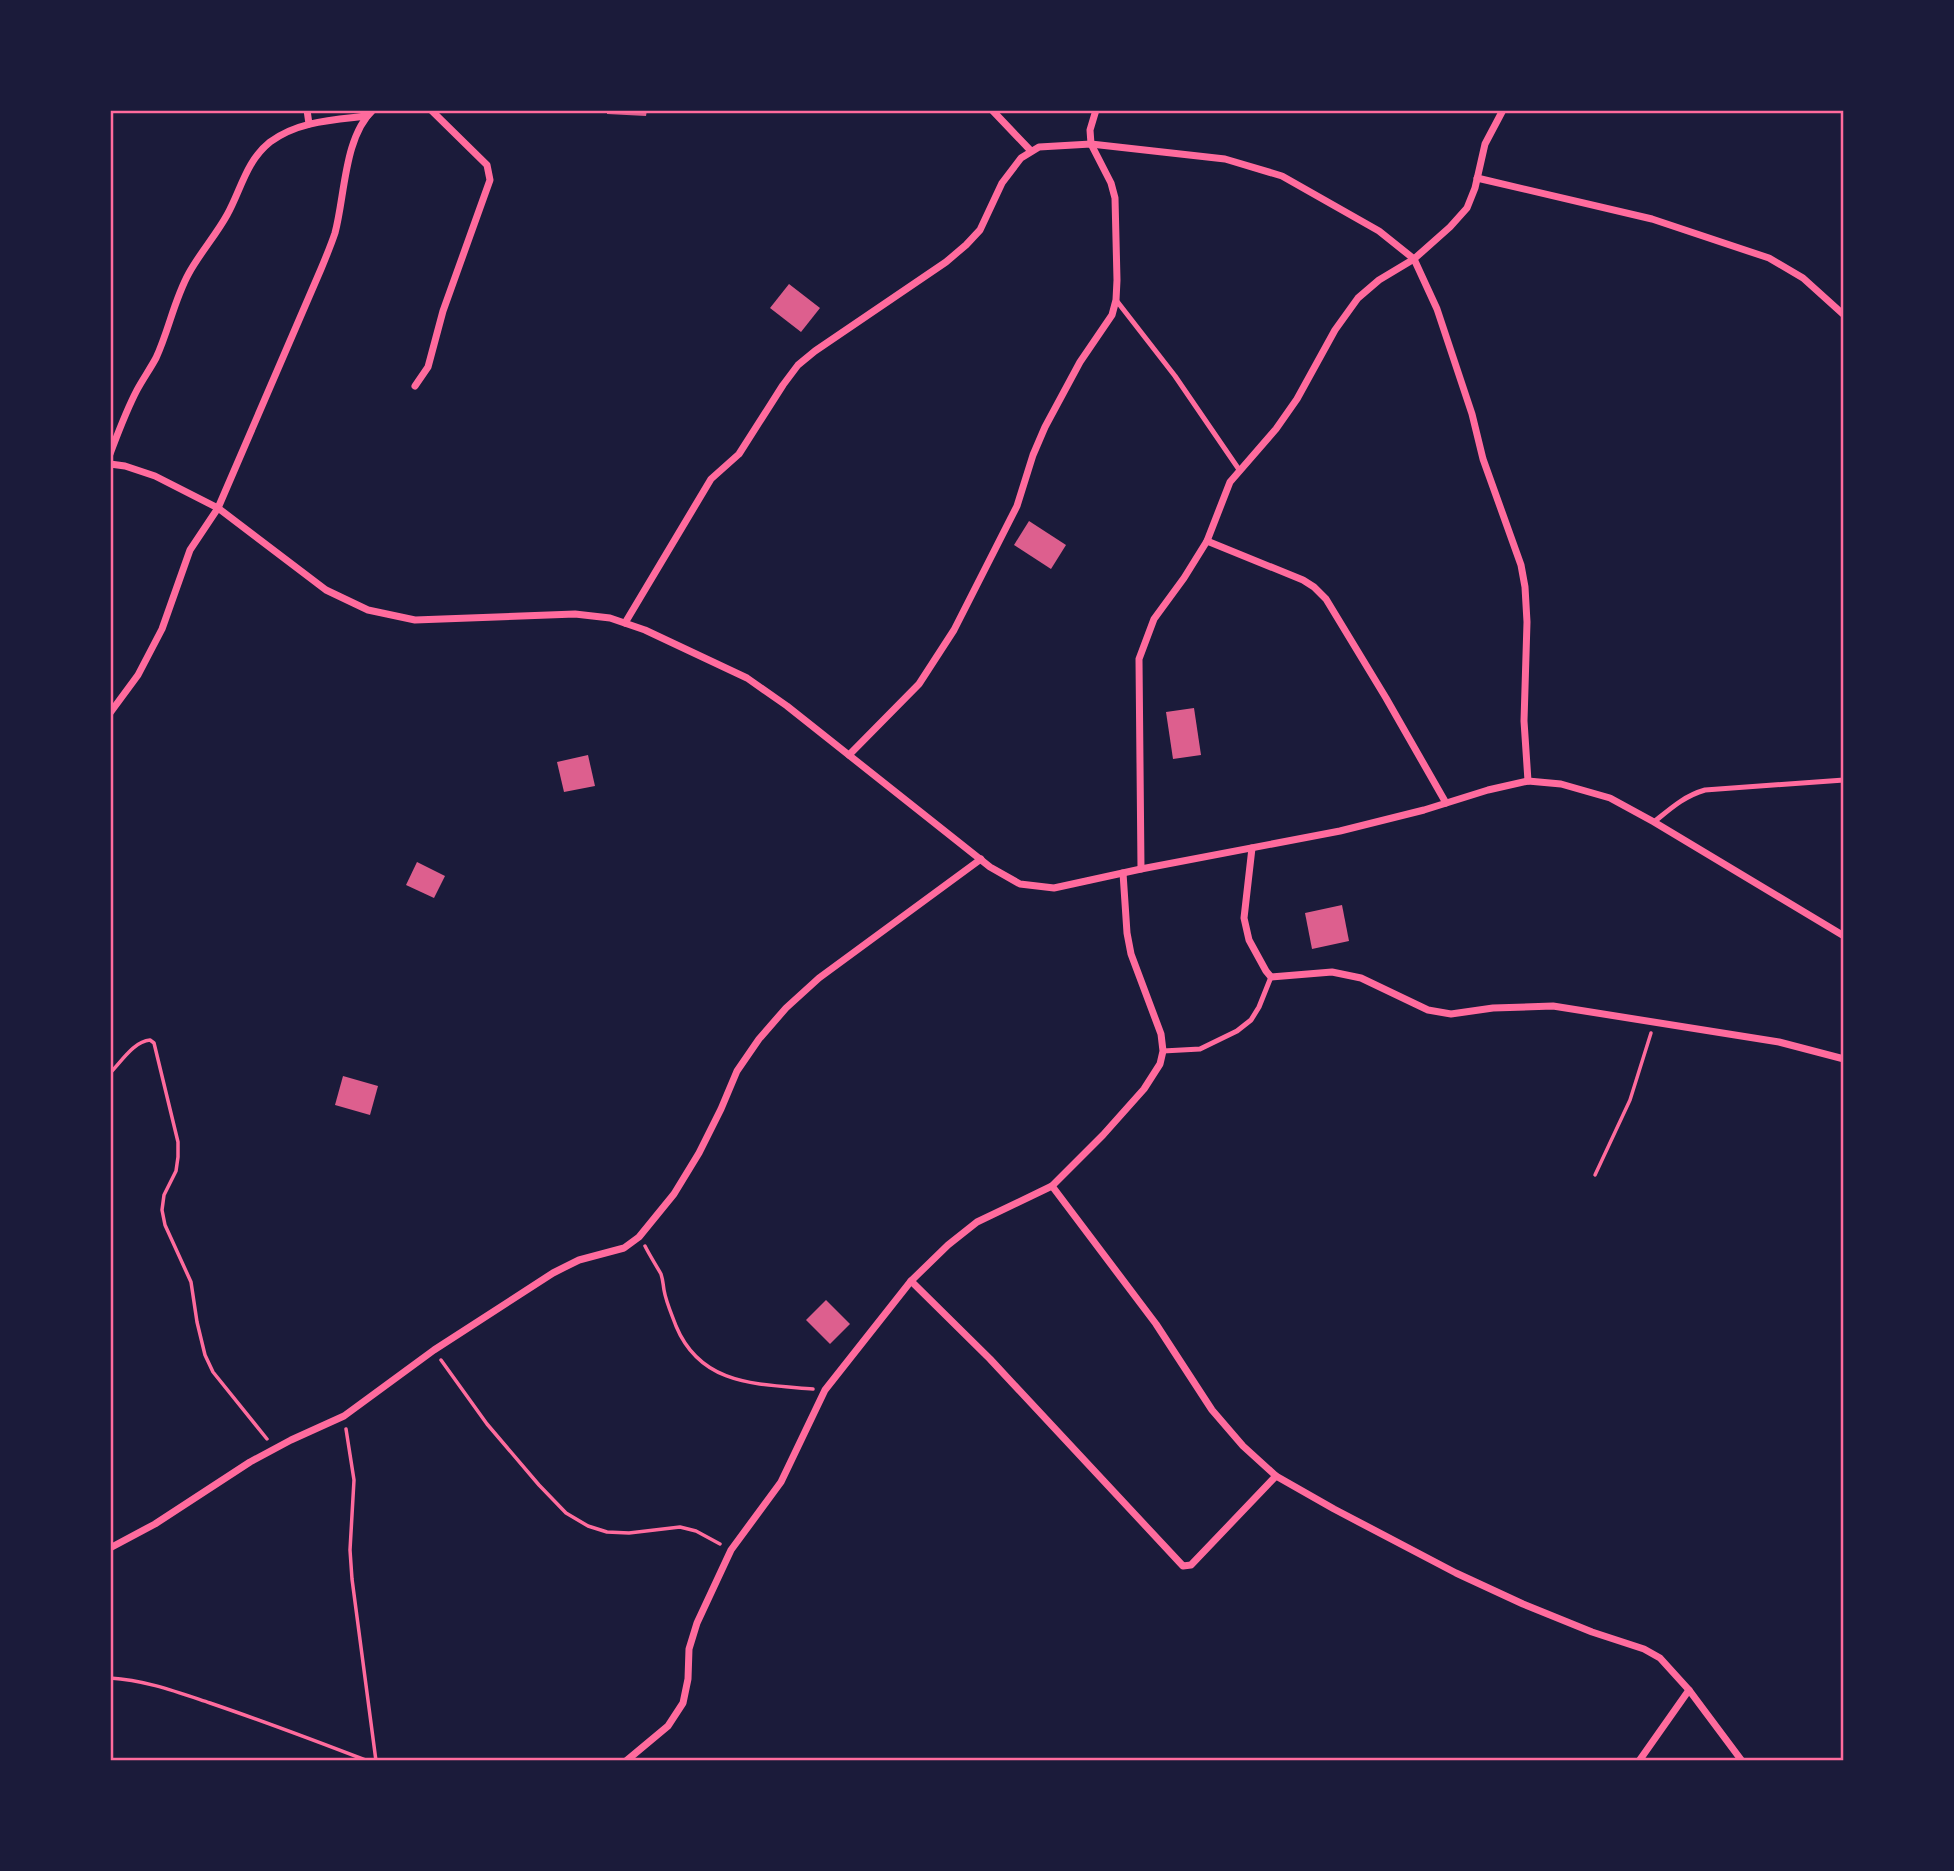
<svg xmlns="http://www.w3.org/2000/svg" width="1954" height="1871" font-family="'IBM Plex Sans',sans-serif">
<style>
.building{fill:#dd5f8e}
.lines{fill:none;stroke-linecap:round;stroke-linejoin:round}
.path{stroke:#ff6b9d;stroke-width:3.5}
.service{stroke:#ff6b9d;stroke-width:5}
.minor{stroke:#ff6b9d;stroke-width:7}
.neatline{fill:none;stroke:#ff6b9d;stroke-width:2.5}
</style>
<rect width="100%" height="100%" fill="#1b1b3a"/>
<g class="building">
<path d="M607,110H647L646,116L607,114Z"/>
<path d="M789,284L820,308L801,332L770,308Z"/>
<path d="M1029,521L1066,545L1051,569L1014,545Z"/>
<path d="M1194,708L1201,755L1173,759L1166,712Z"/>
<path d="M588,755L595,786L564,792L557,762Z"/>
<path d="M417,862L445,876L434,898L406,885Z"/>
<path d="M1342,905L1349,941L1312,949L1305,913Z"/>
<path d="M343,1076L378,1086L370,1115L335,1105Z"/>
<path d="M826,1300L850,1324L830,1344L806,1320Z"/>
</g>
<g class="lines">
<g class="path">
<path d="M110,1073C121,1062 134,1041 150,1040L154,1043L178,1142V1157L176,1171L164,1195L162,1210L165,1225L191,1282L197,1322L205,1355L213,1372L267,1439"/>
<path d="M1595,1175L1630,1100L1651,1033"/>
<path d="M645,1246C650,1256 656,1265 661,1274C663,1280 663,1284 664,1290C666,1302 672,1315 676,1326C701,1386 757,1384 813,1389"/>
<path d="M441,1360L487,1424L539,1485L566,1513L588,1526L607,1532L629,1533L680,1527L696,1531L720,1544"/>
<path d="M346,1429L354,1480L350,1550L352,1579L376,1761"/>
<path d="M110,1678C145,1680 177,1692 210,1703C263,1721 316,1741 368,1761"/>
</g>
<g class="service">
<path d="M1116,300L1175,376L1240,471"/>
<path d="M1654,822C1670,809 1684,796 1705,790L1844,780"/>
<path d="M1163,1051L1200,1049L1237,1031L1251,1020L1259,1007L1271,977"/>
</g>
<g class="minor">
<path d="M307,110L309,124"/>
<path d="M992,110L1031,151"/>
<path d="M1477,178L1652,219L1769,258L1803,278L1844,315"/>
<path d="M415,386L428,367L443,311L490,180L487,165L431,110"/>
<path d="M110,454C118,433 126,411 137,390C143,379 150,369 156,358C169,330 174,300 189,273C200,253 216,235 227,215C241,190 246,161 270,142C298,121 333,120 367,116"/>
<path d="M110,464L125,466L155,476L218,508L326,590L368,610L415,620L575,614L610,618L645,630L747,678L787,706L990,867L1020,884L1054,888L1141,869L1340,831L1424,810L1488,790L1528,781L1561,784L1610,798L1654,822L1844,936"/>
<path d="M1207,541L1303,580L1314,587L1326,599L1386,698L1446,803"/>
<path d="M625,623L711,479L739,454L783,385L798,365L815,351L946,262L966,245L980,230L1002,183L1021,158L1039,147L1091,144L1225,159L1282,176L1379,231L1414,259L1437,309L1472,414L1483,459L1521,565L1525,587L1527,622L1524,721L1528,781"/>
<path d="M110,713L138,675L162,629L190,550L218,508L321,269C326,257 331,245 335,233C345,196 344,137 373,110"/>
<path d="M849,755L919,684L954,630L1017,506L1033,455L1045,427L1080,362L1112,315L1116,300L1117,280L1115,198L1111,183L1091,144L1090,130L1096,110"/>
<path d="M1252,848L1244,918L1249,940L1266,971L1271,977L1332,972L1361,978L1428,1010L1451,1014L1493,1008L1553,1006L1779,1042L1844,1059"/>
<path d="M1141,869L1139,659L1154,619L1184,578L1207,541L1230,482L1276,429L1297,399L1335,330L1358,298L1379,280L1414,259L1450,227L1467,208L1475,188L1485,144L1503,110"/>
<path d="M1052,1186L1156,1324L1212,1410L1243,1446L1276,1476L1334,1509L1456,1573L1523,1604L1592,1632L1644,1649L1660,1658L1689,1690L1742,1761"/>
<path d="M911,1281L990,1359L1183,1566L1191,1565L1276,1476"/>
<path d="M110,1548L155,1524L250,1462L291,1440L344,1416L434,1350L553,1273L579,1260L624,1248L639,1237L674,1194L699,1153L721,1109L737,1071L759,1039L786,1008L819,978L981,859"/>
<path d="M626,1761L668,1726L683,1703L688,1679L689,1649L697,1623L731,1550L781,1482L825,1390L911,1281L948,1245L977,1222L1052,1186L1103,1135L1144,1089L1160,1064L1163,1051L1161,1034L1131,954L1127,933L1123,873"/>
<path d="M1639,1761L1689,1690"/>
</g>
</g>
<rect width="1954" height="1871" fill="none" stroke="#1b1b3a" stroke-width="224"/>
<rect x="112" y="112" width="1730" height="1647" class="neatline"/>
</svg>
